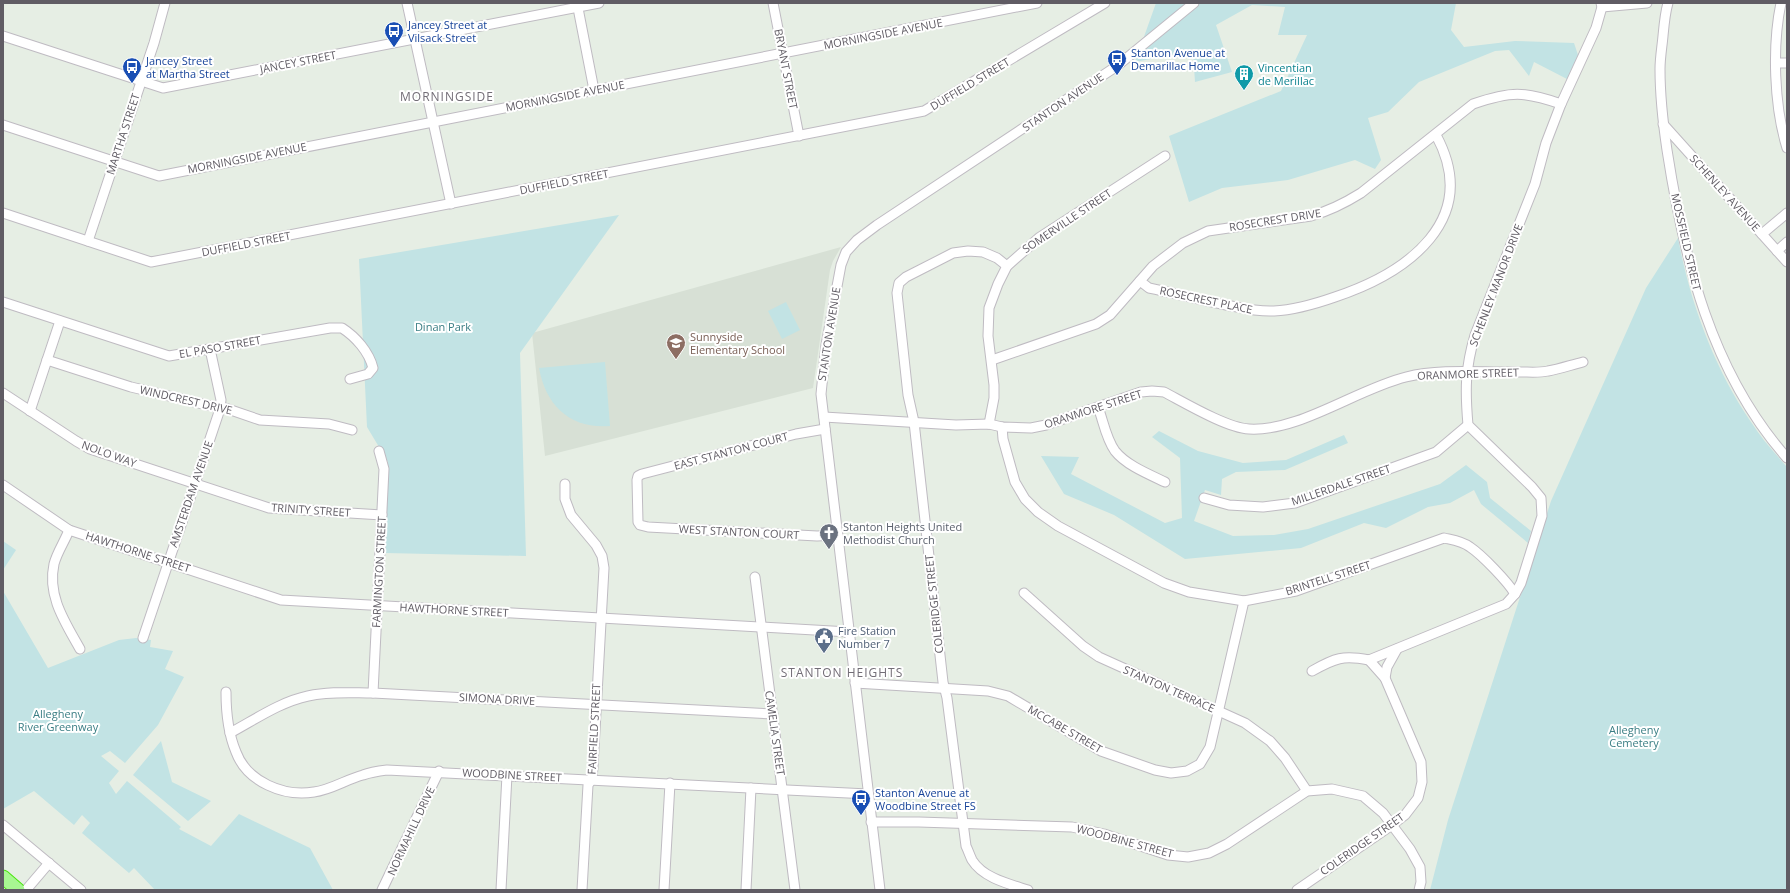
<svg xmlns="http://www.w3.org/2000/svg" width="1790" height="893" font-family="'Open Sans',sans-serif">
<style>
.education{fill:#d7e0d5}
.green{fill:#c2e3e4}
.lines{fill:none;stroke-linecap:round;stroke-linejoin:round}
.minor-casing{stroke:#bfbbc2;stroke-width:11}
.highway-casing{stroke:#49e50d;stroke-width:15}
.minor{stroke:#fff;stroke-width:9}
.highway{stroke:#a8f792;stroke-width:13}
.labels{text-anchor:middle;stroke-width:4;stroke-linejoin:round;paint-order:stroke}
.transit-label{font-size:11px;fill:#164399;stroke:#fff;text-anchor:start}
.street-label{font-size:11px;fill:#605c64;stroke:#fff}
.culture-label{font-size:11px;fill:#0d838f;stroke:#fff;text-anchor:start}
.park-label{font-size:11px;fill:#3a7e84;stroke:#fff}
.education-label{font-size:11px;fill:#785e54;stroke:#fff;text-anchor:start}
.worship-label{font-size:11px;fill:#5b616d;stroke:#fff;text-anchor:start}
.service-label{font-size:11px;fill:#4e5e75;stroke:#fff;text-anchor:start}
.neighbourhood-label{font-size:12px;letter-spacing:1px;fill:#726d76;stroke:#fff}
</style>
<rect width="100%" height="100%" fill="#e6eee4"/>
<path class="education" d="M841,247L833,261L830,270L813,388L545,456L532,333Z"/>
<g class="green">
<path d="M1156,3H1456L1451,30L1464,47L1515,41L1574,43L1578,55L1567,79L1534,62L1529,76L1509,50L1495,51L1419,82L1388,112L1368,118L1381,160L1375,169L1355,160L1288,180L1222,188L1189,202L1169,136L1281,91L1307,35H1278L1285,7L1252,5L1216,25L1232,72L1195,82L1193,51L1135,62Z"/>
<path d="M619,215L520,353L526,556L385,553L388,462L367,427L359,259Z"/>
<path d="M1678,238C1690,302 1714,368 1751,422C1761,438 1774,452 1787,467V890H1430L1448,820L1551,501L1646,288Z"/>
<path d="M786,302L800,330L782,339L768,311Z"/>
<path d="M605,362L610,426C570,429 546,406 539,368Z"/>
<path d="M1159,431L1198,451L1243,463L1286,460L1344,435L1348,443L1285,470L1236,472L1222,479L1221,495L1205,490L1194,521L1233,536L1274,535L1308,529L1440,484L1466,465L1487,482L1490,498L1531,531L1528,543L1481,504L1474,490L1450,503L1428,507L1386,528L1364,523L1301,548L1185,559L1114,515L1064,494L1041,456L1079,457L1071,474L1165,523L1182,518L1180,458L1152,437Z"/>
<path d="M3,541L16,550L3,570Z"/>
<path d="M3,591L48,668L119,640L136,638L151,640L150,647L173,651L165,669L184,677L158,725L125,763L110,751L101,756L119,771L109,783L116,794L127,781L181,827L179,829L211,846L239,814L310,848L333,890H155L134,868L129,873L82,833L90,823L82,815L74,825L34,791L3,809Z"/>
<path d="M161,741L172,782L211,801L188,821L133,775Z"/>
</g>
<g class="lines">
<g class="minor-casing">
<g id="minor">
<path d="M407,3L451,204"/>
<path d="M577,3L594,90"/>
<path d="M773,3L799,136"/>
<path d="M1668,3C1665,13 1664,25 1663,36C1662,47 1660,58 1660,69C1660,96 1663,123 1667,150C1684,260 1711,372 1787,458"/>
<path d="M1781,3C1772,46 1774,106 1787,148"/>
<path d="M1602,7L1647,3"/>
<path d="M3,36L163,88L599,3"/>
<path d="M1776,63H1787"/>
<path d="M1663,124L1787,262"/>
<path d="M3,125L159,176L1037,3"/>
<path d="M3,213L151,262L924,111L1105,3"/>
<path d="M1762,234L1787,213"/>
<path d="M88,241L154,43L165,3"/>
<path d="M1777,251L1787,242"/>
<path d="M1007,266L997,258L983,252L968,251L953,253L906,277L899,283L897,293L908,395L914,422L943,682L947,698L966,846C968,850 970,856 972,860C983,878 1009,884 1028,890"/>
<path d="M1140,281L1149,288C1174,293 1200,300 1226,305C1242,308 1257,312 1274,311C1295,310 1315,304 1335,297C1407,273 1482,220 1436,135"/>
<path d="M3,302L169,356L330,328H342C356,337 369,352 373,368L368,374L350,379"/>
<path d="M47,360L131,387L211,406L225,408L260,420L329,424L352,430"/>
<path d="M992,360L1096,324L1110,315L1153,266L1183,243L1208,231L1311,216C1329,211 1345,203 1361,193L1473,104C1511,91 1524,91 1561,104"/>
<path d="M3,393L76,441L90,449L269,508L382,515"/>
<path d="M1098,407C1103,420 1106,439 1115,451C1126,465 1148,474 1165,482"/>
<path d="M30,411L60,321"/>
<path d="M824,417L956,425L989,424L1002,427L1031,428L1046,425L1141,392L1152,391L1164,392C1185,403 1227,428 1249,429C1299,432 1357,389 1406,377C1443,368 1483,373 1521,372C1529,372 1539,373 1548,371C1559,369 1571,365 1583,362"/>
<path d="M989,424L994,398V385L988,336L989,308L998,284L1007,266L1040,237L1165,156"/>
<path d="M1002,427L1003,439L1015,482L1025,499L1038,512L1058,526L1164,583L1189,592L1244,601L1296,591L1444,538C1453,540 1462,541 1470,547C1482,555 1508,582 1515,594"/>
<path d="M825,429L796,434L642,474L638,476L637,480L638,522L640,525L648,527L817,536L838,535"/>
<path d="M565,484V499L571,515L596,545L602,556L604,568L593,767L592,779L588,785L582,890"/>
<path d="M3,485L69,530L281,600L849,632"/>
<path d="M1204,498L1229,505L1263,507L1295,503L1436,452L1468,425"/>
<path d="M69,530C65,541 57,552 54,564C47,596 65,622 80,649"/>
<path d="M755,577L795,890"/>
<path d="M1024,593L1083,646L1099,657L1245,723L1270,741L1285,758L1307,791"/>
<path d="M143,638L219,412L221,400L210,349"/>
<path d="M1369,660L1506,604L1515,594L1521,583L1542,516L1541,498L1532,487L1468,425C1465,390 1465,369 1475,335L1535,184L1546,143L1561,104L1596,28L1602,7L1601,3"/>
<path d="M1312,671C1335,658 1343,655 1369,660"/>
<path d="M1385,678L1387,667L1397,649"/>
<path d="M855,683L988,691L1008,696L1101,751L1155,770L1171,773L1187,771L1200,764L1210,747L1244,601"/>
<path d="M226,692C226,713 228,733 236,752C247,782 284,797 314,792C331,790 347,779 363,775C371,772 379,771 387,770L868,794"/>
<path d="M373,693L384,469L379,451"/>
<path d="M230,733C256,719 280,702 308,696C330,691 352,693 373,693L773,714"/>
<path d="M871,822H919L1072,827L1104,834L1168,855L1188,857L1209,853L1227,844L1307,791L1332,789L1363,796L1383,813L1410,849L1420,867L1421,882L1419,890"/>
<path d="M3,825L81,890"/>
<path d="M26,890L49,863"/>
<path d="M382,890L439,771"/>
<path d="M501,890L507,775"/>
<path d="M664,890L670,783"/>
<path d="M746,890L751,788"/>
<path d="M880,890L821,394L826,345L841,265L846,252L857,240L877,225L1117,66L1194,3"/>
<path d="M1297,890L1392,825L1405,815L1418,798L1422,782L1421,762L1385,678L1369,660"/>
</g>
</g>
<g class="highway-casing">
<path id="highway" d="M3,877L18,890"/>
</g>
<use href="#minor" class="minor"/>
<use href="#highway" class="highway"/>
</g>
<defs>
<g id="bus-pin" transform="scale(1)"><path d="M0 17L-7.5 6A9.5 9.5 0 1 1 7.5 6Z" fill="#1a4fb4" stroke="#fff"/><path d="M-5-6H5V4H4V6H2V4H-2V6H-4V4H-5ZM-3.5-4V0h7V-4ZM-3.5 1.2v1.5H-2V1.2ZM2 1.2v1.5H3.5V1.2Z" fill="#fff"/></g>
<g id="building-pin" transform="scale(1)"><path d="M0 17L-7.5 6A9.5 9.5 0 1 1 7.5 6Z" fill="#0f9aa8" stroke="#fff"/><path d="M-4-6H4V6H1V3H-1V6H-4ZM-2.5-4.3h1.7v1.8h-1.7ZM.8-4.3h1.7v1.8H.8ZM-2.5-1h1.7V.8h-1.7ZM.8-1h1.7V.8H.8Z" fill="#fff"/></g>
<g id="school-pin" transform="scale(1)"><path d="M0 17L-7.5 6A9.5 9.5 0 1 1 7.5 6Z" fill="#8d6e63" stroke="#fff"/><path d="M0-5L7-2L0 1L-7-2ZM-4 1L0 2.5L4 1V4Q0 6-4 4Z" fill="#fff"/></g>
<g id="church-pin" transform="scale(1)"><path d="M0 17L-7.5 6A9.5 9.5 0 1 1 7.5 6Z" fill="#6b7280" stroke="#fff"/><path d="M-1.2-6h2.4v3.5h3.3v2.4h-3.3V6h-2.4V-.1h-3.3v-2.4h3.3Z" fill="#fff"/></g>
<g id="civic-pin" transform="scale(1)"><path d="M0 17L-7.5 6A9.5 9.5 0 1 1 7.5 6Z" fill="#5c6f8a" stroke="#fff"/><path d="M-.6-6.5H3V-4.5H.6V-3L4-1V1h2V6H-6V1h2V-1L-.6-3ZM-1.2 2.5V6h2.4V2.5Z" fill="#fff"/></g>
</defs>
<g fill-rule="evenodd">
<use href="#bus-pin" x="394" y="31"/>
<use href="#bus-pin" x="1117" y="59"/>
<use href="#bus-pin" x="132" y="67"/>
<use href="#building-pin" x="1244" y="74"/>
<use href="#school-pin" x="676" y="343"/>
<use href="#church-pin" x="829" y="533"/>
<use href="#civic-pin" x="824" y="637"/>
<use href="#bus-pin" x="861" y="799"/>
</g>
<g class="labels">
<g class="transit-label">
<text x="408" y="29">Jancey Street at<tspan x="408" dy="13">Vilsack Street</tspan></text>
<text x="1131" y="57">Stanton Avenue at<tspan x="1131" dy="13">Demarillac Home</tspan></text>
<text x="146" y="65">Jancey Street<tspan x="146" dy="13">at Martha Street</tspan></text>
<text x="875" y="797">Stanton Avenue at<tspan x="875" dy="13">Woodbine Street FS</tspan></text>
</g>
<g class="street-label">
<text transform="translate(883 34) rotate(-11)" y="4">MORNINGSIDE AVENUE</text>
<text transform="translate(298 62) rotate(-11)" y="4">JANCEY STREET</text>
<text transform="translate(786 69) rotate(79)" y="4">BRYANT STREET</text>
<text transform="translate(970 84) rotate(-31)" y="4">DUFFIELD STREET</text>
<text transform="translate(565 96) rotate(-11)" y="4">MORNINGSIDE AVENUE</text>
<text transform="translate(1063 102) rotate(-34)" y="4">STANTON AVENUE</text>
<text transform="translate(123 134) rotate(-72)" y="4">MARTHA STREET</text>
<text transform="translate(247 158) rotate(-11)" y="4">MORNINGSIDE AVENUE</text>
<text transform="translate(564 182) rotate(-11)" y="4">DUFFIELD STREET</text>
<text transform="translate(1725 193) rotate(48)" y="4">SCHENLEY AVENUE</text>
<text transform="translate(1275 220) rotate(-9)" y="4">ROSECREST DRIVE</text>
<text transform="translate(1067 221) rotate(-34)" y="4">SOMERVILLE STREET</text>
<text transform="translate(1686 242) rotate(77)" y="4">MOSSFIELD STREET</text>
<text transform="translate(246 244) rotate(-11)" y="4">DUFFIELD STREET</text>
<text transform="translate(1496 285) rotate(-69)" y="4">SCHENLEY MANOR DRIVE</text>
<text transform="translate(1206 300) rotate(12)" y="4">ROSECREST PLACE</text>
<text transform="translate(829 334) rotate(-81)" y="4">STANTON AVENUE</text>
<text transform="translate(220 347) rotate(-10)" y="4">EL PASO STREET</text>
<text transform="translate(1468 374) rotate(-2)" y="4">ORANMORE STREET</text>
<text transform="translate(186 400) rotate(13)" y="4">WINDCREST DRIVE</text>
<text transform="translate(1093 409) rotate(-18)" y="4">ORANMORE STREET</text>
<text transform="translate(731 451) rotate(-15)" y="4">EAST STANTON COURT</text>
<text transform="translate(109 454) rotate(20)" y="4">NOLO WAY</text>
<text transform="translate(1341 485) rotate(-19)" y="4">MILLERDALE STREET</text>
<text transform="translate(191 494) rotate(-71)" y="4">AMSTERDAM AVENUE</text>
<text transform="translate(311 510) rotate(4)" y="4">TRINITY STREET</text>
<text transform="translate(739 532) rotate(3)" y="4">WEST STANTON COURT</text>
<text transform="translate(138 552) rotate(18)" y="4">HAWTHORNE STREET</text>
<text transform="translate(379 572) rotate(-87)" y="4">FARMINGTON STREET</text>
<text transform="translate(1328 578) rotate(-18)" y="4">BRINTELL STREET</text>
<text transform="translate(934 604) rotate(-96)" y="4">COLERIDGE STREET</text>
<text transform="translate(454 610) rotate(3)" y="4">HAWTHORNE STREET</text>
<text transform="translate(1169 689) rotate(24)" y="4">STANTON TERRACE</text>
<text transform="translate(497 699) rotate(3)" y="4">SIMONA DRIVE</text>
<text transform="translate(594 729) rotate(-87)" y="4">FAIRFIELD STREET</text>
<text transform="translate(1065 729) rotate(30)" y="4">MCCABE STREET</text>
<text transform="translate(775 733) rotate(82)" y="4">CAMELIA STREET</text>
<text transform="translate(512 775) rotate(3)" y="4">WOODBINE STREET</text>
<text transform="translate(411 831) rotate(-65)" y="4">NORMAHILL DRIVE</text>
<text transform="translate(1125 841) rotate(15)" y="4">WOODBINE STREET</text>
<text transform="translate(1362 844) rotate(-35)" y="4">COLERIDGE STREET</text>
</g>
<g class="culture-label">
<text x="1258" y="72">Vincentian<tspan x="1258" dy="13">de Merillac</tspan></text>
</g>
<g class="park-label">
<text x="443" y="331">Dinan Park</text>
<text x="58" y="718">Allegheny<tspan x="58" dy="13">River Greenway</tspan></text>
<text x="1634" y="734">Allegheny<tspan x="1634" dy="13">Cemetery</tspan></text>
</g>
<g class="education-label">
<text x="690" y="341">Sunnyside<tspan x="690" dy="13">Elementary School</tspan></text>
</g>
<g class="worship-label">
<text x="843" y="531">Stanton Heights United<tspan x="843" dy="13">Methodist Church</tspan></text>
</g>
<g class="service-label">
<text x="838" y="635">Fire Station<tspan x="838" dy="13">Number 7</tspan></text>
</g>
<g class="neighbourhood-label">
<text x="447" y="101">MORNINGSIDE</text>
<text x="842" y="677">STANTON HEIGHTS</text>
</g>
</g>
<rect width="1790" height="893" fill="none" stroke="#605c64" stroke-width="8"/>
</svg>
